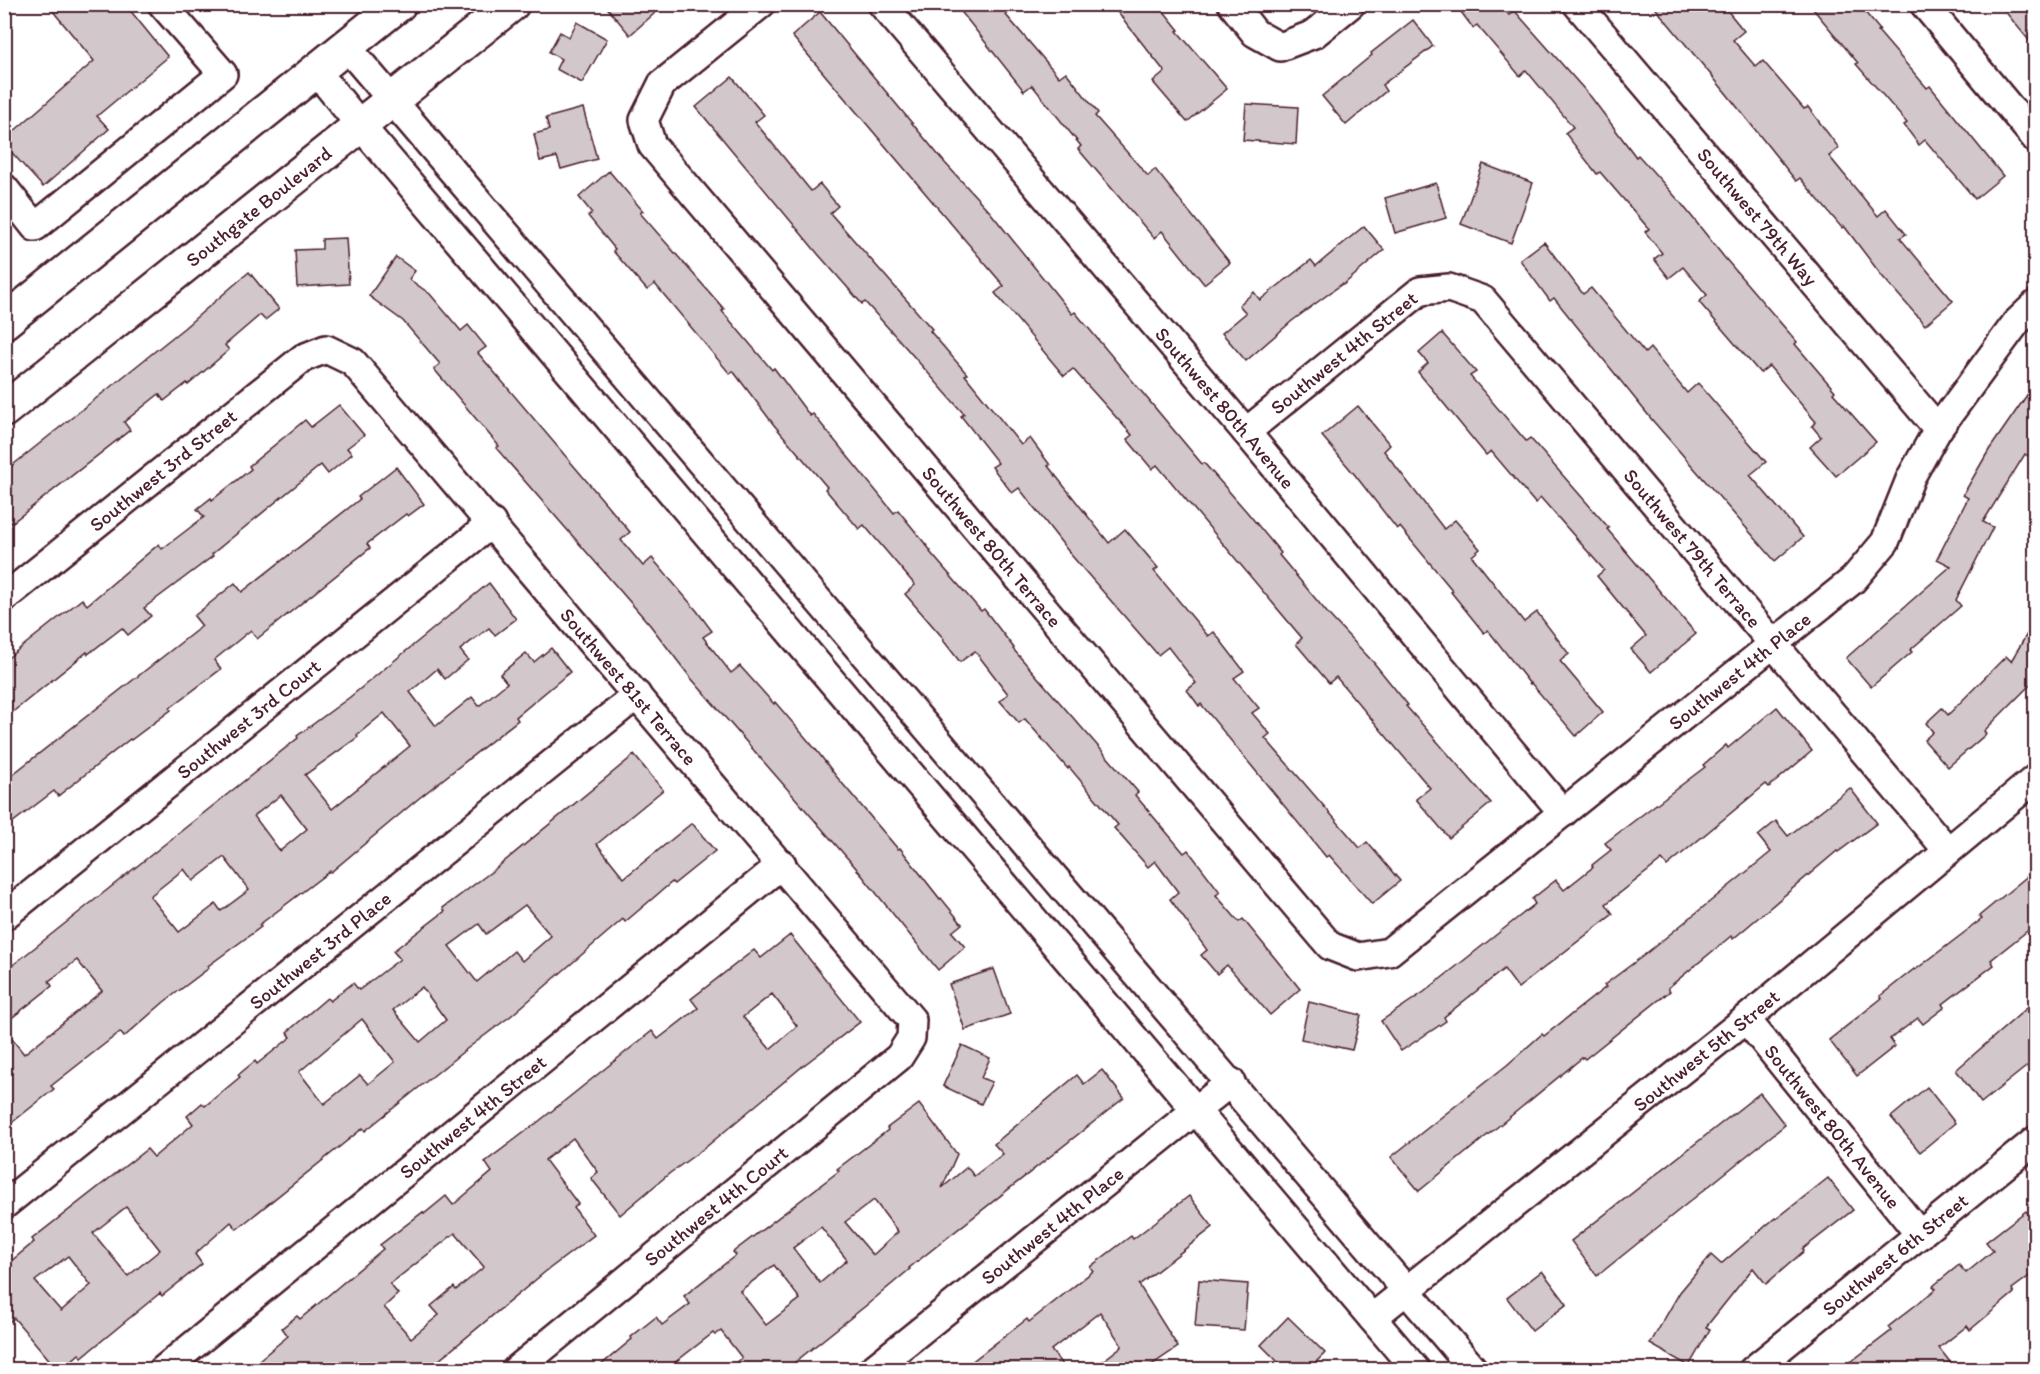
<svg xmlns="http://www.w3.org/2000/svg" width="2040" height="1374" font-family="Itim,sans-serif">
<style>
.building{fill:#d2c7cb;stroke:#4a1f2b;stroke-width:1.5;fill-rule:evenodd}
.lines{fill:none;stroke-linecap:round;stroke-linejoin:round}
.minor-casing{stroke:#4a1f2b;stroke-width:32}
.major-casing{stroke:#4a1f2b;stroke-width:38}
.minor{stroke:#fff;stroke-width:27}
.major{stroke:#fff;stroke-width:33}
.labels{text-anchor:middle;stroke-width:4.5;stroke-linejoin:round;paint-order:stroke}
.street-label{font-size:20px;fill:#4a1f2b;stroke:#fff}
</style>
<rect width="100%" height="100%" fill="#fff"/>
<filter id="ink" filterUnits="userSpaceOnUse"><feTurbulence type="fractalNoise" baseFrequency=".0167" numOctaves="2"/><feDisplacementMap in="SourceGraphic" scale="12" xChannelSelector="R" yChannelSelector="G"/><feConvolveMatrix kernelMatrix="1 2 1 2 8 2 1 2 1" color-interpolation-filters="sRGB"/></filter>
<g filter="url(#ink)">
<g class="building">
<path d="M47,4H125L168,57L97,116L109,129L43,187L4,144V140L94,61Z"/>
<path d="M604,4H665L630,35Z"/>
<path d="M955,4H1019L1006,15L1059,77L1066,72L1098,113L1095,116L1148,176L1155,169L1230,263L1204,284L1162,231L1154,238L1078,149L1081,146L1032,85L1024,91Z"/>
<path d="M1111,4H1158L1179,30L1177,31L1227,89L1187,122L1153,82L1165,72Z"/>
<path d="M1455,4H1504L1502,6L1509,15L1514,10L1591,97L1636,157L1638,155L1681,203L1724,257L1797,342L1795,344L1835,391L1833,393L1876,442L1836,476L1810,447L1821,437L1812,426L1816,422L1769,366L1760,373L1699,302L1707,295L1683,267L1669,278L1654,259L1662,253L1645,232L1649,229L1600,172L1597,174L1565,133L1573,127L1526,70L1520,76L1477,25L1473,28Z"/>
<path d="M1652,4H1722L1744,31L1733,40L1756,67L1763,61L1804,109L1808,107L1839,148L1829,156L1878,216L1886,209L1906,234L1900,238L1953,301L1925,325L1882,276L1844,226L1842,228L1800,178L1796,181L1726,93Z"/>
<path d="M1809,4H1858L1880,30L1878,31L1927,88L1930,86L2003,176L1975,199L1925,140L1919,145L1904,125L1907,123L1856,64L1858,63Z"/>
<path d="M1999,4H2036V49Z"/>
<path d="M820,12L945,163L990,212L1072,314L1075,312L1202,464L1204,463L1247,512L1281,553L1279,555L1329,615L1374,663L1408,705L1406,706L1491,803L1449,838L1416,799L1430,788L1336,677L1329,683L1296,644L1302,638L1157,465L1152,469L1127,439L1132,435L1080,377L1073,369L1064,376L995,293L1004,286L792,36Z"/>
<path d="M1413,20L1433,46L1382,85L1386,91L1346,125L1322,96L1372,55L1371,53Z"/>
<path d="M577,22L607,39L582,83L556,69L561,59L549,52L560,32L569,37Z"/>
<path d="M732,77L764,115L755,122L811,191L820,184L838,206L830,213L932,329L930,331L967,374L965,375L1021,445L1030,438L1050,465L1048,466L1109,543L1125,529L1158,568L1154,571L1208,636L1214,632L1244,671L1234,678L1259,708L1252,713L1270,734L1265,738L1360,848L1367,842L1400,881L1372,904L1329,855L1326,857L1201,704L1199,706L1187,690L1196,683L1168,647L1158,655L1072,556L1019,488L1012,493L992,467L998,463L961,416L964,414L908,350L865,302L862,304L818,254L696,107Z"/>
<path d="M1246,104L1298,107L1296,144L1243,140Z"/>
<path d="M583,108L597,159L561,169L557,157L540,161L534,134L549,130L546,118Z"/>
<path d="M1483,164L1533,183L1511,243L1461,224Z"/>
<path d="M609,171L643,211L640,213L724,309L722,311L772,370L774,368L810,416L813,414L894,513L898,510L931,551L930,552L981,611L984,609L1014,648L1013,649L1138,792L1135,795L1184,853L1188,850L1220,892L1216,895L1239,922L1243,919L1300,989L1270,1015L1227,965L1217,974L1201,955L1207,950L1170,899L1178,892L1155,861L1148,867L1114,828L1118,825L1069,767L1068,769L1025,719L1019,723L1000,701L1008,694L975,651L960,662L943,640L944,639L905,594L915,585L864,525L859,529L825,489L827,487L774,425L733,371L730,374L655,284L647,290L613,251L615,249L588,216L592,213L579,197Z"/>
<path d="M1436,183L1446,218L1395,233L1385,198Z"/>
<path d="M1364,226L1384,250L1343,285L1342,284L1292,321L1246,361L1222,333L1246,313L1239,305L1254,292L1260,300L1311,260L1316,266Z"/>
<path d="M346,238L349,284L297,287L295,250L322,249V239Z"/>
<path d="M1544,242L1583,294L1591,288L1645,353L1650,348L1687,393L1698,383L1766,462L1750,475L1803,537L1775,561L1653,421L1554,298L1550,301L1520,260Z"/>
<path d="M396,257L415,271L409,279L430,294L461,331L468,325L486,347L478,353L630,532L621,540L643,566L652,558L697,611L712,631L703,637L731,673L740,666L774,704L775,702L817,751L836,776L898,849L900,848L940,899L941,898L962,924L952,932L965,947L938,970L856,868L690,677L650,625L496,448L499,446L434,369L440,364L403,321L369,296Z"/>
<path d="M249,272L279,309L265,320L260,315L225,345L229,350L188,385L187,383L164,401L159,394L124,422L130,430L4,529V472L184,328Z"/>
<path d="M1442,333L1476,372L1470,376L1526,441L1530,438L1609,528L1607,529L1696,634L1651,672L1631,649L1646,636L1597,576L1604,570L1541,498L1535,503L1491,451L1486,455L1418,372L1428,363L1419,353Z"/>
<path d="M2036,382V445L2028,456L2025,454L1983,522L1993,527L1956,600L1961,606L1910,650L1912,652L1871,687L1846,658L1951,566L1937,559L1968,498L1963,495L1989,450Z"/>
<path d="M339,405L364,435L347,448L352,454L328,474L321,465L212,554L213,556L144,608L151,616L128,635L122,628L88,654L87,652L4,719V661L82,599L87,605L159,544L162,549L204,517L197,509L211,498L212,500L251,469L249,466L305,420L311,427Z"/>
<path d="M1358,406L1390,445L1384,451L1444,529L1455,520L1480,549L1472,556L1524,622L1537,612L1569,654L1560,661L1603,712L1576,736L1531,683L1530,684L1488,630L1484,633L1451,592L1453,591L1400,527L1397,529L1355,475L1322,436Z"/>
<path d="M396,467L424,504L408,516L406,514L367,544L370,548L257,639L251,630L214,660L221,669L170,708L171,710L131,740L130,739L58,796L54,791L4,829V781L202,626L194,616L235,583L242,592L360,499L358,497Z"/>
<path d="M489,583L516,619L495,635L489,628L460,650L468,660L445,679L437,669L410,692L436,726L472,697L479,706L507,683L500,674L526,653L534,662L551,648L570,672L516,717L518,720L418,799L331,872L330,871L259,925L261,927L208,966L209,968L164,1002L124,1037L120,1032L51,1086L54,1089L4,1129V1029L24,1054L102,991L77,960L49,981L52,986L4,1024V972L298,738L297,736L350,697ZM384,713L410,746L332,809L305,775L358,737L357,735ZM281,795L307,829L280,851L254,816ZM224,857L249,890L221,911L216,904L179,932L150,896L184,869L193,881Z"/>
<path d="M2036,619V679L1984,731L1986,734L1948,767L1924,740L1933,732L1926,723L1942,708L1948,715L2006,656L2011,661Z"/>
<path d="M1777,707L1812,751L1769,787L1766,784L1667,866L1662,860L1606,904L1613,914L1518,988L1504,969L1444,1017L1446,1021L1401,1051L1381,1021L1424,992L1535,904L1532,899L1556,880L1564,890L1593,867L1592,865L1611,850L1605,843L1705,767L1703,765L1726,745L1728,748Z"/>
<path d="M634,755L663,790L597,844L624,878L692,823L715,851L674,884L672,882L625,922L623,919L512,1015L464,1051L365,1131L363,1128L237,1229L231,1222L195,1254L202,1264L162,1296L160,1293L82,1357L79,1354L61,1370H58L14,1318L4,1326V1267L34,1242L32,1239L147,1149L154,1157L193,1124L187,1116L202,1103L205,1106L240,1077L238,1075L255,1061L257,1064L291,1037L287,1032L327,998L330,1001L353,983L359,990L400,959L393,951L445,911L443,908L495,869ZM525,905L551,936L522,961L514,951L477,982L449,946L479,924L486,934ZM422,987L446,1020L420,1042L393,1010ZM362,1019L395,1062L368,1084L360,1075L324,1104L299,1072ZM126,1207L160,1250L128,1276L93,1233ZM68,1256L91,1285L61,1311L35,1281Z"/>
<path d="M1850,788L1877,823L1838,852L1837,851L1733,939L1731,936L1668,988L1670,991L1585,1059L1583,1057L1419,1191L1391,1157L1507,1065L1542,1034L1544,1036L1606,987L1604,985L1643,956L1771,852L1758,836L1776,821L1788,836Z"/>
<path d="M2036,869V924L1991,960L1994,965L1943,1004L1945,1007L1923,1024L1918,1018L1890,1039L1895,1046L1857,1076L1829,1040L1882,998L1880,996L1914,969L1915,970L1982,919L1979,916Z"/>
<path d="M790,935L860,1022L804,1065L706,1147L670,1173L620,1215L591,1178L598,1172L573,1138L545,1160L578,1204L574,1208L594,1235L545,1272L427,1370H247L288,1336L282,1328L297,1316L300,1319L331,1293L383,1249L380,1245L423,1212L424,1214L446,1196L453,1205L492,1172L485,1162L538,1122L652,1031L658,1039L698,1008L691,999L754,950L761,958ZM772,994L797,1026L770,1049L743,1017ZM455,1233L484,1267L456,1290L454,1287L431,1306L439,1315L411,1338L384,1307L398,1294L390,1284Z"/>
<path d="M994,969L1010,1014L965,1030L949,984Z"/>
<path d="M1309,1002L1361,1015L1352,1050L1301,1039Z"/>
<path d="M2028,1007L2036,1016V1059L1981,1103L1956,1070Z"/>
<path d="M962,1045L990,1058L981,1078L992,1082L981,1104L943,1086Z"/>
<path d="M1102,1070L1124,1098L909,1268L910,1269L868,1304L785,1370H728L742,1358L721,1331L715,1335L713,1333L665,1370H595L632,1339L631,1337L656,1317L662,1325L690,1304L684,1296L736,1255L733,1252L839,1171L837,1169L888,1130L887,1128L919,1104L957,1154L942,1188L967,1167L974,1176L1003,1154L994,1144L1077,1075L1084,1084ZM874,1200L898,1232L873,1255L845,1222ZM821,1227L847,1260L820,1283L793,1248ZM774,1265L800,1299L766,1325L740,1291Z"/>
<path d="M1927,1087L1955,1123L1920,1152L1891,1117Z"/>
<path d="M1760,1093L1785,1125L1597,1276L1571,1241Z"/>
<path d="M1828,1178L1853,1210L1803,1249L1804,1251L1766,1284L1753,1268L1706,1327L1710,1329L1689,1366L1650,1344L1680,1292L1711,1255L1721,1264L1775,1218L1776,1219Z"/>
<path d="M1189,1196L1213,1227L1139,1285L1178,1347L1144,1370H1091L1122,1346L1100,1312L1051,1350L1066,1370H961L1027,1319L1029,1322L1093,1271L1090,1267L1131,1236L1133,1239Z"/>
<path d="M2026,1211L2036,1223V1271L2012,1289L2014,1293L1970,1330L1967,1326L1939,1348L1950,1362L1940,1370H1840L1891,1331L1888,1327L1936,1289L1933,1286L1959,1265L1966,1273L1993,1251L1986,1242Z"/>
<path d="M1542,1271L1567,1304L1532,1331L1507,1298Z"/>
<path d="M1199,1280L1248,1284L1244,1330L1195,1327Z"/>
<path d="M1288,1317L1325,1353L1308,1370H1286L1261,1345Z"/>
</g>
<g class="lines">
<g class="minor-casing">
<g id="minor">
<path id="s1" d="M761,4L662,84L644,120L652,145L1330,946L1358,957L1389,952L1853,580L1885,542L1911,477L1938,429L2016,323L2036,304"/>
<path id="s2" d="M882,4L1246,432L1563,813"/>
<path d="M1232,4L1255,33L1280,47L1314,34L1351,4"/>
<path id="s3" d="M1577,4L1938,429"/>
<path d="M1924,4L2036,139"/>
<path d="M346,46L1474,1370"/>
<path d="M316,71L360,125L1416,1370"/>
<path d="M4,188L35,227L223,74L162,4"/>
<path id="s4" d="M1246,432L1420,291L1449,288L1483,300L1948,851"/>
<path id="s5" d="M4,598L303,358L326,349L353,362L912,1020L911,1038L899,1057L516,1370"/>
<path id="s6" d="M4,916L492,523"/>
<path id="s7" d="M1746,1019L1920,1235"/>
<path id="s8" d="M4,1205L637,695"/>
<path id="s9" d="M1372,1318L1746,1019L2036,778"/>
<path id="s10" d="M163,1370L782,864"/>
<path id="s11" d="M872,1370L1231,1082"/>
<path id="s12" d="M1753,1370L2036,1140"/>
</g>
</g>
<g class="major-casing">
<g id="major">
<path d="M4,322L399,4"/>
<path id="s13" d="M4,410L512,4"/>
</g>
</g>
<use href="#minor" class="minor"/>
<use href="#major" class="major"/>
</g>
</g>
<g class="labels">
<g class="street-label">
<text dy="7" stroke="none"><textPath href="#s13" startOffset="326">Southgate Boulevard</textPath></text>
<text dy="7" stroke="none"><textPath href="#s3" startOffset="279">Southwest 79th Way</textPath></text>
<text dy="7" stroke="none"><textPath href="#s4" startOffset="126">Southwest 4th Street</textPath></text>
<text dy="7" stroke="none"><textPath href="#s2" startOffset="530">Southwest 80th Avenue</textPath></text>
<text dy="7" stroke="none"><textPath href="#s5" startOffset="204">Southwest 3rd Street</textPath></text>
<text dy="7" stroke="none"><textPath href="#s1" startOffset="720">Southwest 80th Terrace</textPath></text>
<text dy="7" stroke="none"><textPath href="#s4" startOffset="614">Southwest 79th Terrace</textPath></text>
<text dy="7" stroke="none"><textPath href="#s1" startOffset="1754">Southwest 4th Place</textPath></text>
<text dy="7" stroke="none"><textPath href="#s5" startOffset="864">Southwest 81st Terrace</textPath></text>
<text dy="7" stroke="none"><textPath href="#s6" startOffset="314">Southwest 3rd Court</textPath></text>
<text dy="7" stroke="none"><textPath href="#s8" startOffset="406">Southwest 3rd Place</textPath></text>
<text dy="7" stroke="none"><textPath href="#s9" startOffset="428">Southwest 5th Street</textPath></text>
<text dy="7" stroke="none"><textPath href="#s10" startOffset="400">Southwest 4th Street</textPath></text>
<text dy="7" stroke="none"><textPath href="#s7" startOffset="138">Southwest 80th Avenue</textPath></text>
<text transform="translate(716 1206) rotate(-39)" y="7">Southwest 4th Court</text>
<text dy="7" stroke="none"><textPath href="#s11" startOffset="231">Southwest 4th Place</textPath></text>
<text dy="7" stroke="none"><textPath href="#s12" startOffset="183">Southwest 6th Street</textPath></text>
</g>
</g>
<rect width="2040" height="1374" fill="none" stroke="#fff" stroke-width="24"/>
<rect x="12" y="12" width="2016" height="1350" fill="none" stroke="#4a1f2b" stroke-width="2" filter="url(#ink)"/>
</svg>
